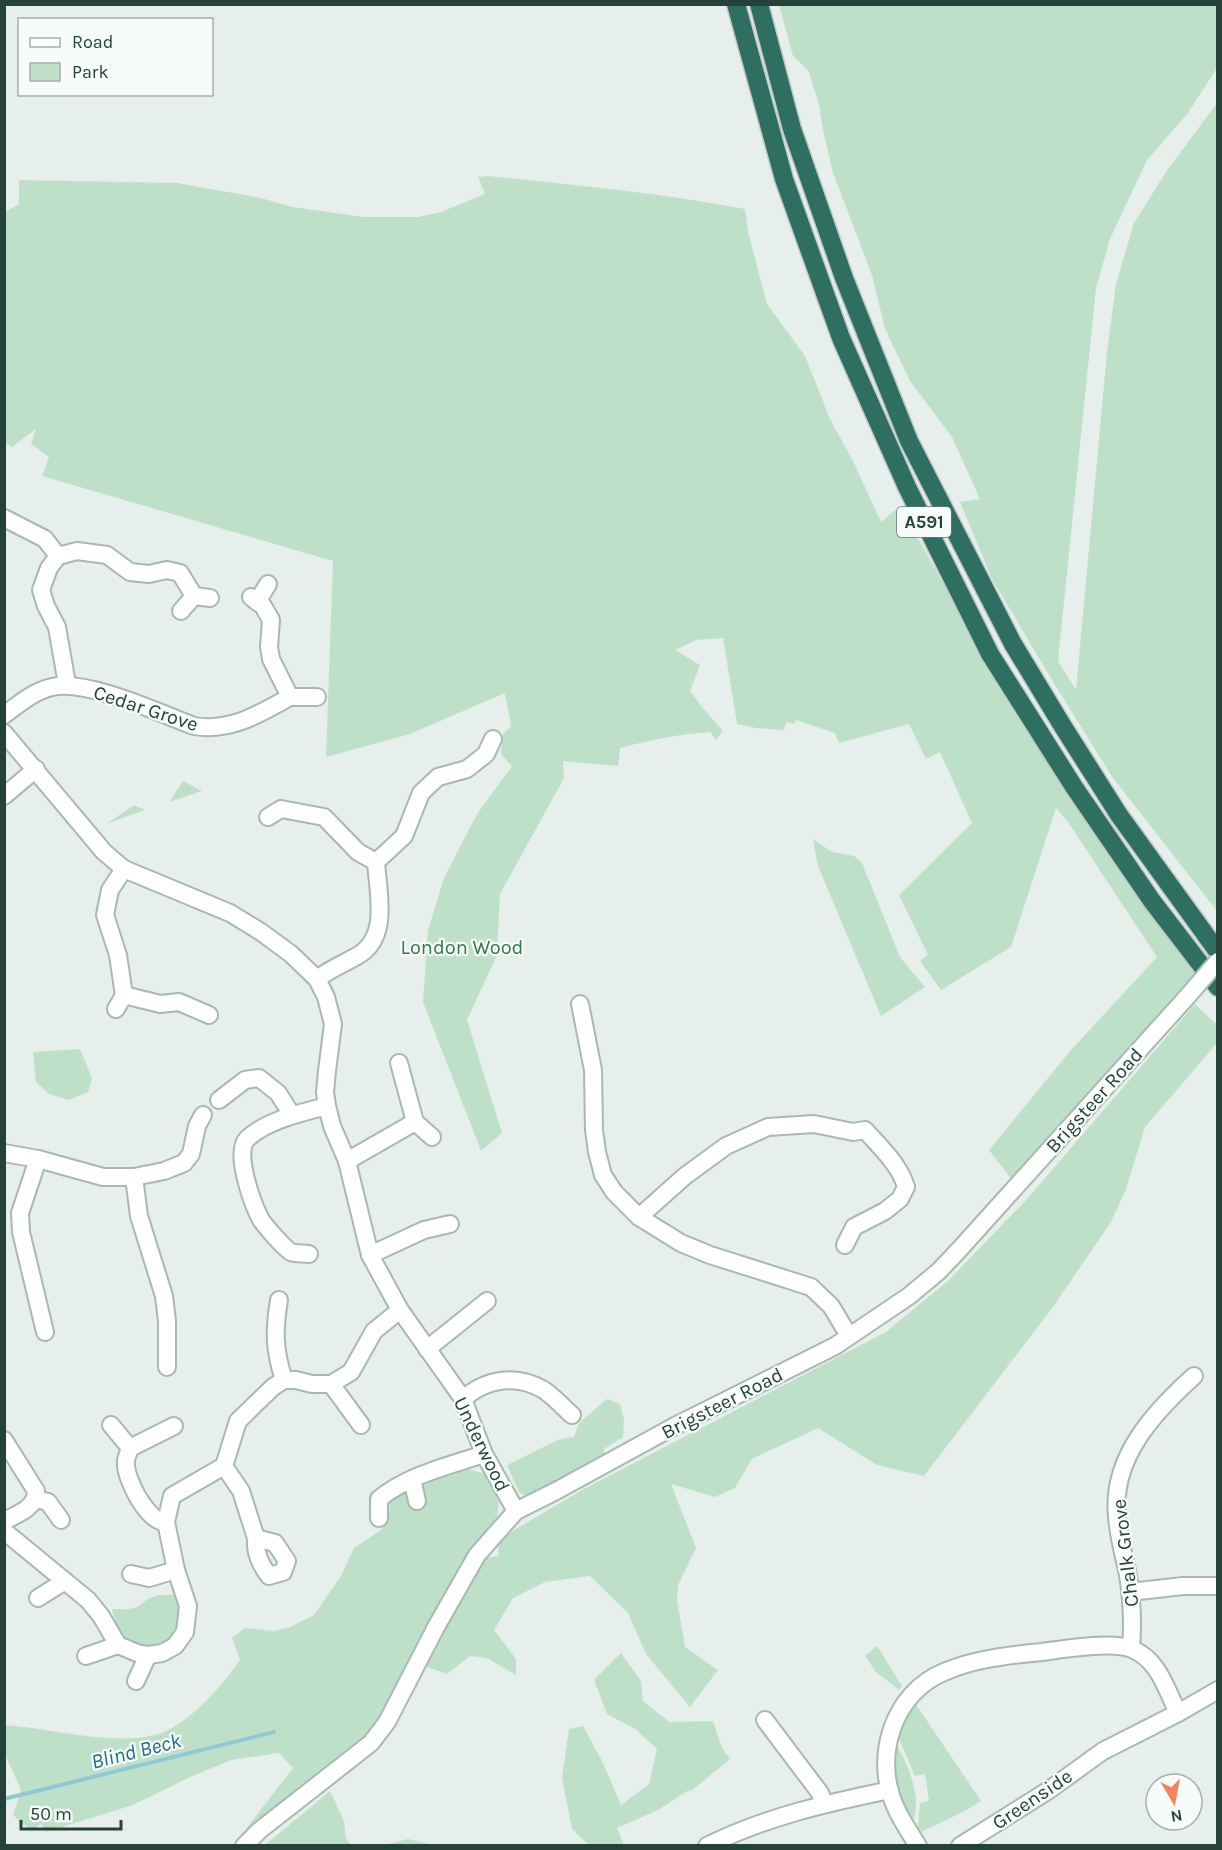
<svg xmlns="http://www.w3.org/2000/svg" width="1222" height="1850" font-family="Karla,sans-serif">
<style>
.green{fill:#bfe0c8}
.lines{fill:none;stroke-linecap:round;stroke-linejoin:round}
.stream{stroke:#8ec9d4;stroke-width:4}
.minor-casing{stroke:#a8b8b2;stroke-width:20}
.highway-casing{stroke:#c2cac8;stroke-width:21}
.minor{stroke:#fff;stroke-width:16}
.highway{stroke:#2f6f62;stroke-width:18}
.minor-bridge-casing{stroke:#a8b8b2;stroke-width:20;stroke-linecap:butt}
.minor-bridge{stroke:#fff;stroke-width:16}
.labels{text-anchor:middle;stroke-width:4.5;stroke-linejoin:round;paint-order:stroke}
.shield{fill:#f7fbf9;stroke:#637a73;stroke-width:1.5}
.shield-label{font-size:18px;font-weight:bold;fill:#24423a}
.street-label{font-size:20px;fill:#24423a;stroke:#f7fbf9}
.park-label{font-size:20px;fill:#2d7a4b;stroke:#f7fbf9}
.water-label{font-size:21px;font-style:italic;fill:#1c6f80;stroke:#f7fbf9}
</style>
<rect width="100%" height="100%" fill="#e6efeb"/>
<g class="green">
<path d="M779,5H1217V68L1188,113L1147,160L1110,239L1096,288L1058,661L1076,690L1107,352L1116,284L1134,223L1166,172L1217,103V911L1113,778L1055,685L992,579L960,502L980,499L952,437L910,381L885,329L872,275L833,173L823,130L819,104L808,70L793,56Z"/>
<path d="M488,176C574,185 660,193 745,209L748,232L767,304L805,356L830,419L853,461L881,522L895,510L906,521L922,545L983,656L1077,807L1148,909L1198,973L1012,1180L989,1150L1071,1050L1157,957L1068,822L1056,808L1011,947L941,990L920,961L928,955L899,895L972,823L940,752L926,759L909,724L839,743L835,733L796,720L794,724L786,722L784,730L756,728L737,724L723,638L696,640L675,650L700,665L690,691L702,707L723,731L716,740L710,732C680,734 650,740 620,748L618,766L563,761L564,778L500,894L497,955L467,1020L502,1133L481,1151L423,1002L428,930L444,878L477,814L512,766L501,754L503,734L511,726L505,693L410,734L326,757L333,561L42,476L49,457L31,444L36,429L12,447L5,443V212L19,204V180L177,183L261,198L292,207L364,217H418L441,212L485,194L478,177Z"/>
<path d="M183,781L202,791L169,802Z"/>
<path d="M134,805L145,810L106,824Z"/>
<path d="M813,839L832,852L854,856L862,863L900,957L925,987L881,1016L818,866Z"/>
<path d="M1195,1004L1217,1025V1043L1145,1127L1126,1189L1111,1222L1053,1307L924,1476L877,1465L818,1428L752,1459L735,1488L715,1497L671,1484L696,1548L678,1585L677,1600L685,1647L718,1670L690,1707L646,1654L628,1613L590,1576L545,1582L513,1598L494,1630L516,1659V1675L487,1658L470,1656L447,1674L424,1666L481,1559L498,1556L499,1539L582,1490L886,1332L948,1281L1027,1199Z"/>
<path d="M80,1049L92,1078L88,1092L69,1100L49,1094L36,1082L33,1052Z"/>
<path d="M607,1399L620,1404L624,1420L623,1437L604,1449L605,1460L531,1499L519,1492L507,1465L560,1439L574,1437L579,1423Z"/>
<path d="M465,1468L485,1474L499,1501L497,1520L380,1717L364,1739L274,1811L245,1830L293,1768L279,1753L231,1760L188,1778L133,1805L46,1832L41,1824L31,1831L13,1815L21,1790L5,1754L4,1725C52,1728 108,1746 155,1735C187,1727 222,1686 240,1660L232,1638L245,1628L274,1631L290,1627L314,1615L341,1576L354,1548L381,1530L389,1515L390,1497L399,1491L406,1495L411,1506L421,1487L427,1481Z"/>
<path d="M158,1595H174C180,1601 179,1605 180,1612C180,1635 169,1646 146,1647C140,1647 132,1647 128,1643C118,1636 114,1620 112,1609C120,1609 130,1610 137,1607C146,1601 147,1598 158,1595Z"/>
<path d="M877,1646L902,1686L899,1690L876,1672L865,1656Z"/>
<path d="M621,1653L641,1681L643,1701L669,1722L713,1721L722,1748L730,1759L691,1791L689,1790L658,1810L617,1828L624,1845H589L572,1829L562,1778L569,1729L583,1726L603,1763L621,1805L649,1784L657,1749L635,1729L607,1714L594,1680Z"/>
<path d="M915,1703L981,1801L965,1811L917,1834L920,1803L929,1801L925,1774L915,1776L899,1739L904,1719Z"/>
<path d="M894,1746L898,1747C909,1767 924,1803 911,1824C896,1793 894,1780 894,1746Z"/>
<path d="M330,1791L344,1821L346,1839L351,1845H265Z"/>
<path d="M408,1839L434,1845H384Z"/>
</g>
<g class="lines">
<path class="stream" d="M4,1799L274,1732"/>
<g class="minor-casing">
<g id="minor">
<path d="M4,518L45,539L58,556"/>
<path d="M257,602L268,584"/>
<path d="M181,611L194,596"/>
<path d="M67,684L57,627L46,606L41,590L49,568L58,556L77,551L107,555L130,572L149,574L167,570L180,573L194,596L210,598"/>
<path d="M290,697H317"/>
<path d="M4,715C19,704 34,691 52,687C87,679 159,713 194,726C231,732 259,714 290,697L271,659L269,647L271,620L263,606L251,597"/>
<path d="M4,733L104,852L124,869L230,913L261,932L291,954L317,979L326,997L333,1024L327,1071L325,1092L327,1106L332,1126L347,1161L370,1255L400,1310L463,1399L484,1454L516,1511"/>
<path d="M4,796L36,769"/>
<path d="M268,817L281,809L324,817L358,852L376,862"/>
<path d="M124,869L110,890L105,915L118,955L124,995L160,1004L179,1002L209,1015"/>
<path d="M317,979C330,969 343,964 357,956C390,938 378,893 376,862L404,836L421,793L438,777L467,769L486,754L493,739"/>
<path d="M580,1004L593,1070L594,1130L597,1152L603,1175L614,1192L639,1217L681,1243L710,1255L811,1287L831,1306L849,1336"/>
<path d="M116,1009L124,995"/>
<path d="M399,1063L415,1122L432,1137"/>
<path d="M219,1100L245,1080L259,1078L278,1093L292,1115"/>
<path d="M4,1153L38,1159L103,1177H134L164,1171L184,1163L191,1154L197,1126L203,1115"/>
<path d="M38,1159L20,1213L21,1232L45,1332"/>
<path d="M347,1161L415,1122"/>
<path d="M134,1177L139,1216L164,1296L167,1321V1367"/>
<path d="M639,1217L685,1176L726,1146L768,1127L814,1124L853,1132L865,1130C880,1147 900,1165 906,1187L900,1199L885,1211L854,1227L845,1245"/>
<path d="M309,1254C304,1253 295,1254 291,1252C285,1249 263,1224 260,1218C252,1202 234,1153 247,1139C265,1121 303,1112 327,1106"/>
<path d="M370,1255L424,1230L450,1224"/>
<path d="M279,1300C274,1330 274,1350 284,1380"/>
<path d="M427,1349L487,1301"/>
<path d="M331,1384L361,1425"/>
<path d="M463,1399C487,1378 517,1374 544,1390C554,1397 563,1407 572,1415"/>
<path d="M111,1425L130,1448"/>
<path d="M4,1440L36,1491C36,1508 18,1514 4,1521"/>
<path d="M224,1466L241,1491L256,1538L275,1543L287,1561L283,1572L269,1576C260,1564 255,1553 256,1538"/>
<path d="M412,1479L417,1501"/>
<path d="M36,1499L48,1502L61,1520"/>
<path d="M379,1518V1499C408,1475 448,1466 484,1454"/>
<path d="M166,1522C148,1523 124,1478 126,1461C126,1457 129,1452 130,1448L174,1426"/>
<path d="M4,1531L88,1600L101,1616L118,1645L137,1653L148,1655L162,1653L175,1646L185,1632L188,1606L176,1570L166,1522L172,1496L224,1466L238,1421L273,1387L284,1380H296L312,1384H331L351,1372L374,1331L400,1310"/>
<path d="M131,1574L149,1578L176,1570"/>
<path d="M1130,1592L1183,1586H1218"/>
<path d="M38,1598L65,1581"/>
<path d="M1131,1648C1133,1624 1132,1600 1128,1575C1124,1555 1118,1536 1117,1516C1111,1458 1154,1412 1194,1376"/>
<path d="M86,1656L118,1645"/>
<path d="M136,1681L148,1655"/>
<path d="M765,1720L820,1793L824,1804"/>
<path d="M244,1846L260,1830L371,1743L387,1722L436,1627L477,1555L516,1511L556,1491L673,1427L835,1346L909,1296L939,1271L958,1251L1186,998"/>
<path d="M707,1846C765,1817 827,1803 890,1790"/>
<path d="M918,1846C910,1833 901,1820 895,1806C873,1757 893,1693 944,1672C974,1659 1009,1655 1042,1652C1064,1649 1112,1641 1132,1649C1159,1660 1166,1689 1178,1713"/>
<path d="M960,1846L1049,1790L1103,1751L1178,1713L1218,1690"/>
</g>
</g>
<g class="highway-casing">
<g id="highway">
<path d="M736,4L784,179L841,338L907,487L990,654L1074,787L1152,901L1218,987"/>
<path d="M759,4L792,129L844,278L909,441L1013,644L1062,725L1119,815L1218,952"/>
</g>
</g>
<use href="#minor" class="minor"/>
<use href="#highway" class="highway"/>
<g class="minor-bridge-casing">
<path id="minor-bridge" d="M1186,998L1218,961"/>
</g>
<use href="#minor-bridge" class="minor-bridge"/>
</g>
<g class="labels">
<rect class="shield" x="897" y="507" width="54" height="30" rx="4.5"/>
<g class="shield-label">
<text x="924" y="528">A591</text>
</g>
<g class="street-label">
<text transform="translate(146 708) rotate(18)" y="7">Cedar Grove</text>
<text transform="translate(1094 1100) rotate(-48)" y="7">Brigsteer Road</text>
<text transform="translate(722 1403) rotate(-27)" y="7">Brigsteer Road</text>
<text transform="translate(482 1444) rotate(64)" y="7">Underwood</text>
<text transform="translate(1125 1553) rotate(-97)" y="7">Chalk Grove</text>
<text transform="translate(1032 1799) rotate(-34)" y="7">Greenside</text>
</g>
<g class="park-label">
<text x="462" y="954">London Wood</text>
</g>
<g class="water-label">
<text transform="translate(136 1751) rotate(-14)" y="7">Blind Beck</text>
</g>
</g>
<rect width="1222" height="1850" fill="none" stroke="#24423a" stroke-width="12"/>
<rect x="18" y="18" width="195" height="78" fill="#f7fbf9" stroke="#a3b1ad" stroke-width="1.5"/>
<rect x="30" y="38" width="30" height="9" fill="#ffffff" stroke="#a3b1ad" stroke-width="1.5"/>
<text x="72" y="48" font-size="18" fill="#24423a">Road</text>
<rect x="30" y="63" width="30" height="18" fill="#bfe0c8" stroke="#a3b1ad" stroke-width="1.5"/>
<text x="72" y="78" font-size="18" fill="#24423a">Park</text>
<g transform="translate(1174 1802) rotate(170)"><circle r="28" fill="#f7fbf9" stroke="#a3b1ad" stroke-width="1.5"/>
<path d="M0-4.5L10 22L0 15L-10 22Z" fill="#f4845f"/>
<text y="-9" font-size="16" font-weight="bold" text-anchor="middle" fill="#24423a">N</text>
</g>
<path d="M21 1820v9h100v-9" fill="none" stroke="#24423a" stroke-width="3"/>
<text x="30" y="1820" font-size="18" fill="#24423a" stroke="#f7fbf9" stroke-width="4.5" paint-order="stroke">50 m</text>
</svg>
